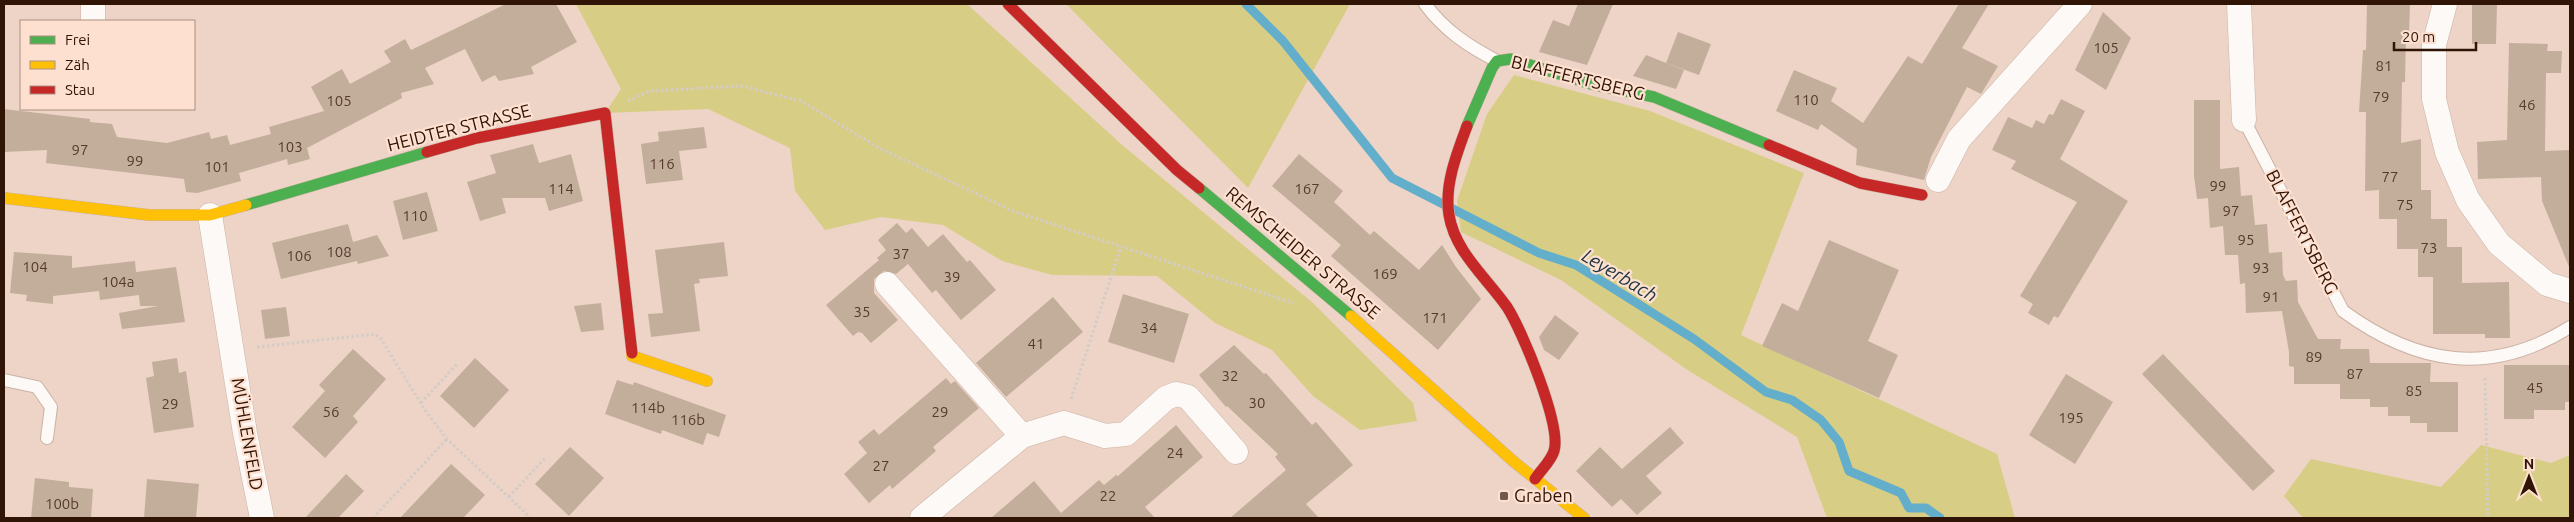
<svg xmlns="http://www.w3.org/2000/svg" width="2574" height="522" font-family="Ubuntu,sans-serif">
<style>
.green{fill:#d8cd85}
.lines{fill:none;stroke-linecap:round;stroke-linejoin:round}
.stream{stroke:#63aeca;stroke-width:9}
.building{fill:#c3ae9c}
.lane-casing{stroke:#cbb2a4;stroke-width:14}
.street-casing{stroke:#cbb2a4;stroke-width:25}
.fast-casing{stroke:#cbb2a4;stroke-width:12}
.slow-casing{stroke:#cbb2a4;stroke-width:12}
.jam-casing{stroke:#cbb2a4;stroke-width:12}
.path{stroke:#d4ccc8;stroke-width:3;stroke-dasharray:2.5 2.5;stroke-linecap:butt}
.lane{stroke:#fcf9f6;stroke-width:12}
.street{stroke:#fcf9f6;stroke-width:24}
.fast{stroke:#4caf50;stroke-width:11}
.slow{stroke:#ffc107;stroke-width:11}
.jam{stroke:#c62828;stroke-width:11}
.poi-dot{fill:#725849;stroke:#fee0d0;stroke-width:2}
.labels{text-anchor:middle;stroke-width:4.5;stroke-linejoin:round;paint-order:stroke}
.number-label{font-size:15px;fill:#553b2c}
.street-label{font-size:18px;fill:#301506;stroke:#fee0d0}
.poi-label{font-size:18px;fill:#301506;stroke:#fee0d0;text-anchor:start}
.water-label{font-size:19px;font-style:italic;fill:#1c343f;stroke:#fee0d0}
</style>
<rect width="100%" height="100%" fill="#edd4c6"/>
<g class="green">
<path d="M576,4H967L1121,144L1313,303L1413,403L1417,421L1360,430L1313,396L1272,350L1215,323L1157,276L1052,275L1002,261L943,225L881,217L825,230L795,191L790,148L708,109L605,113L621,89Z"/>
<path d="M1066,4H1350L1248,188Z"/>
<path d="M1514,75L1650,111L1804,173L1741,335L1997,454L2015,518H1827L1797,437L1686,369L1561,280L1461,232L1457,201L1487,114Z"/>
<path d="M2481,445L2551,463L2570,455V518H2303L2284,496L2311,459L2441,487Z"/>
</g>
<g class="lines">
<path class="stream" d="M1246,4L1283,41L1392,178L1539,253L1576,265L1694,339L1766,392L1792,400L1821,420L1839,442L1849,471L1901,493L1909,508H1926L1940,518"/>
</g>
<g class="building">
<path d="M506,4H556L577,42L531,67L534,74L499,81L495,75L482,82L465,49L425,68L434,84L401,93L402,98L307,148L310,159L288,165L287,159L239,173L241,181L197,193L186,192L184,179L46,163L47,150L4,152V109L90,119V122L112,124L117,137L167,143L209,132L211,139L227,135L230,145L271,134L269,127L324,111L311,87L342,69L350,84L391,62L384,51L405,39L411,50Z"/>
<path d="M1578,4H1613L1587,65L1539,52L1553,20L1569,26Z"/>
<path d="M1959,4H1989L1962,48L1998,66L1981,94L1967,87L1931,157L1924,180L1856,165L1857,149L1821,124L1818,130L1776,111L1794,70L1837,88L1831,101L1863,123L1908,56L1922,64Z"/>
<path d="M2367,4H2410L2409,34H2406L2405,82H2402L2401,143L2421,139V190H2431V219H2447V247H2462V283L2509,282L2510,338H2485V334H2433V277H2418V249H2397V219H2379V190L2365,191L2366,112H2359L2363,50H2366Z"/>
<path d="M2472,4H2497L2496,44H2472Z"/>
<path d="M2103,12L2131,38L2106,90L2075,70Z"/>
<path d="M1678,32L1711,44L1699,75L1666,63Z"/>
<path d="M2509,43L2548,44L2547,51H2562L2561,73H2546L2545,151L2570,150V269L2542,201L2541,177L2478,179L2477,142L2507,140Z"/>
<path d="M1646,55L1684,70L1676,89L1633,76Z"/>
<path d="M2061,99L2085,111L2060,159L2128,201L2058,318L2054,316L2049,325L2028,313L2033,304L2020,296L2077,202L2011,169L2016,161L1992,150L2008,117L2032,128L2036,120L2044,124L2049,114L2053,115Z"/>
<path d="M2194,100H2220V169L2239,167L2241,196L2252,195L2255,225L2267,224L2269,253L2282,252L2283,275L2286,281L2297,280L2298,302L2318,339H2341L2340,349H2369L2370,363H2431L2430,382H2458V432H2427V423H2410V416H2388V407H2370V399H2340V384H2294V367L2289,366V352L2282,311L2246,313L2245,283L2240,284L2238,255H2225L2223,226L2210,228L2208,198L2197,199L2194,176Z"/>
<path d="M704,127L707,148L679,151L683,180L646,184L641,144L659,141L658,132Z"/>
<path d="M533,144L539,163L571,154L583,201L549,211L545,198H502L506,213L480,221L467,182L496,173L490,155Z"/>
<path d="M1299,154L1343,191L1334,202L1370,235L1374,231L1419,270L1442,245L1456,267L1481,299L1438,350L1331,256L1341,245L1272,186Z"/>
<path d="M427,192L438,231L403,240L393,201Z"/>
<path d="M897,223L906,233L912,228L928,247L943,234L967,262L970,260L996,290L961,320L936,290L932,293L908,264L896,274L884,271L874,279V293L898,320L871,343L862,333L858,332L853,336L826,305L879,260L877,258L886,250L878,240Z"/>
<path d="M348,224L353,242L377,235L389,256L358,264L357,261L281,279L272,243Z"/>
<path d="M1829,240L1899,270L1868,341L1898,355L1879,398L1762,346L1782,303L1798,311Z"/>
<path d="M724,242L728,276L699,279L700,283L694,284L700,331L651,337L648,314L663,313L655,250Z"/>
<path d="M14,252L72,256V268L135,261L136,272L176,267L185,322L122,329L119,313L158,306H140L139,295L100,300L99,291L53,296V304L26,301L27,295L10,293Z"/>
<path d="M1123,294L1189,314L1174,363L1108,342Z"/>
<path d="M1053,297L1083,332L1006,397L976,363Z"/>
<path d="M601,303L604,330L581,332L574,306Z"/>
<path d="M286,307L290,336L265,339L261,310Z"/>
<path d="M1555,315L1579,333L1559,360L1544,350L1539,337Z"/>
<path d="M1234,345L1264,374L1266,373L1312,425L1316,422L1353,465L1306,504L1319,518H1230L1286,470L1275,457L1278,454L1227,406L1226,407L1199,375Z"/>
<path d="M353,349L386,379L353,416L358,422L325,458L292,427L325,391L319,385Z"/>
<path d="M2163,354L2275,471L2253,491L2142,374Z"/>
<path d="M177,358L179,373L186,371L194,427L154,433L146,378L154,376L152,362Z"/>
<path d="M475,358L509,390L474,428L440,396Z"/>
<path d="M2504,365H2570V402H2565V410H2534V419H2504Z"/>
<path d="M2066,374L2113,402L2075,464L2029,435Z"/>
<path d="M946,378L951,384L955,381L979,408L933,447L936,451L892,489L890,485L869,503L844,474L867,453L858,442L874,429L879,435Z"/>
<path d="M617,380L633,385L634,382L726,415L719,437L707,433L703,445L662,430L661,434L605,414Z"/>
<path d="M1176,425L1203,457L1145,507L1155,518H991L1034,481L1061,513L1099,480L1104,485L1116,475L1118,476Z"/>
<path d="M1670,427L1684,443L1646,476L1662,493L1637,515L1621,499L1612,507L1576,471L1600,447L1622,469Z"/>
<path d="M570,447L604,478L569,516L535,484Z"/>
<path d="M451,464L485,495L468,513L463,518H400Z"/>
<path d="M346,474L364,491L338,518H305Z"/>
<path d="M35,478L69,482V487L93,489L91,518H31Z"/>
<path d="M147,479L199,484L196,518H144Z"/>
</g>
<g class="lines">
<g class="lane-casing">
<g id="lane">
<path d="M1425,4C1444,30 1468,46 1497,61"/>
<path d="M2244,120L2343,311C2417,365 2490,377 2570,327"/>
<path d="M4,380L37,387L51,407L47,438"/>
</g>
</g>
<g class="street-casing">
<g id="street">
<path d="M2239,4L2244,120"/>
<path d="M2445,4L2434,45V99L2447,152L2468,200L2499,244L2547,284L2570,291"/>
<path d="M93,21V4"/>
<path d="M1938,180L1959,139L2080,4"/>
<path d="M210,215L245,433L262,518"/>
<path d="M887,284L1022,436"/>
<path d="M922,518L1022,436L1064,423L1105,436L1126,434L1166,398L1176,394L1188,397L1236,452"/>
</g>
</g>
<g class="fast-casing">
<g id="fast">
<path d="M1467,126L1492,68L1497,61L1511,59L1591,84L1654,97L1769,145"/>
<path d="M1199,188L1351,316"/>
<path d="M246,205L427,152"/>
</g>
</g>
<g class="slow-casing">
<g id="slow">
<path d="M4,198L149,215H210L246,205"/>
<path d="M1351,316L1513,461L1584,518"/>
<path d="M632,353V356L707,381"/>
</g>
</g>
<g class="jam-casing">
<g id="jam">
<path d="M1008,4L1177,170L1199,188"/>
<path d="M1467,126C1457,153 1444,185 1449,215C1455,252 1486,277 1507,307C1522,330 1562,426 1554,451C1551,461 1541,470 1535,479"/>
<path d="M1769,145L1860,183L1922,195"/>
<path d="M427,152L477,138L605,113L632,353"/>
</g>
</g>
<g class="path">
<path d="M628,101L649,91L742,86L801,101L879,148L1013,211L1293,303"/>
<path d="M257,347L375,334L381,339L425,410L447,439L531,518"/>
<path d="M2485,378L2488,518"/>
<path d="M1071,399L1121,247"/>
<path d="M421,403L457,364"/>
<path d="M509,497L545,458"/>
<path d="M373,518L447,439"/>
</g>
<use href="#lane" class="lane"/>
<use href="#street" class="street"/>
<use href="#fast" class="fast"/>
<use href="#slow" class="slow"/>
<use href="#jam" class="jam"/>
</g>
<rect class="poi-dot" x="1499" y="491" width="10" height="10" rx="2.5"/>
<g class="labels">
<g class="number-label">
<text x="2106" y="53">105</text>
<text x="2384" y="71">81</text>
<text x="2381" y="102">79</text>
<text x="1806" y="105">110</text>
<text x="339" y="106">105</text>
<text x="2527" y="110">46</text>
<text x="290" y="152">103</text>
<text x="80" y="155">97</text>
<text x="135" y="166">99</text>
<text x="662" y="169">116</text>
<text x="217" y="172">101</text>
<text x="2390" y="182">77</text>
<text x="2218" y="191">99</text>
<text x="561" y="194">114</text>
<text x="1307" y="194">167</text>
<text x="2405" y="210">75</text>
<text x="2231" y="216">97</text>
<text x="415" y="221">110</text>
<text x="2246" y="245">95</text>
<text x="2429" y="253">73</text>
<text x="339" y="257">108</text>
<text x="901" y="259">37</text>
<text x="299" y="261">106</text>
<text x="35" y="272">104</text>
<text x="2261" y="273">93</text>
<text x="1385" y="279">169</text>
<text x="952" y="282">39</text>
<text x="118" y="287">104a</text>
<text x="2271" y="302">91</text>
<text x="862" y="317">35</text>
<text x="1435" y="323">171</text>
<text x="1149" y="333">34</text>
<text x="1036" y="349">41</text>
<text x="2314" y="362">89</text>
<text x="2355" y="379">87</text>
<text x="1230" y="381">32</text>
<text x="2535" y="393">45</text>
<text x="2414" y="396">85</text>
<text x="1257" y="408">30</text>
<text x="170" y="409">29</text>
<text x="648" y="413">114b</text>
<text x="331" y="417">56</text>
<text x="940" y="417">29</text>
<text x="2071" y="423">195</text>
<text x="688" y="425">116b</text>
<text x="1175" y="458">24</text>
<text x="881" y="471">27</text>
<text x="1108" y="501">22</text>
<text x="62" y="509">100b</text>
</g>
<g class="street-label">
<text transform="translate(1578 78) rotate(14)" y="6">BLAFFERTSBERG</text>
<text transform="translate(459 128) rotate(-14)" y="6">HEIDTER STRASSE</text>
<text transform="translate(2302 232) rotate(63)" y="6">BLAFFERTSBERG</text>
<text transform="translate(1303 253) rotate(40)" y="6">REMSCHEIDER STRASSE</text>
<text transform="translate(247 434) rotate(80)" y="6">MÜHLENFELD</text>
</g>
<g class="poi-label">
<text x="1514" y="502">Graben</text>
</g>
<g class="water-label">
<text transform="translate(1620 275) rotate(31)" y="7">Leyerbach</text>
</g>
</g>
<rect width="2574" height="522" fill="none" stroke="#301506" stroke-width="10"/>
<rect x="20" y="20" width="175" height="90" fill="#fee0d0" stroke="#ac8f7f"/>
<rect x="30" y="36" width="25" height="8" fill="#4caf50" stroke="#ac8f7f"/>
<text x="65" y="45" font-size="15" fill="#301506">Frei</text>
<rect x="30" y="61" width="25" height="8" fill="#ffc107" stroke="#ac8f7f"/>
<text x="65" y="70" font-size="15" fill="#301506">Zäh</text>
<rect x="30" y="86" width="25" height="8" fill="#c62828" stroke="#ac8f7f"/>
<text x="65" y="95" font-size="15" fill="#301506">Stau</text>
<g transform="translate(2529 477)" stroke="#fee0d0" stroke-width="4" paint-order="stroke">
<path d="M0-4L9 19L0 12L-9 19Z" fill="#301506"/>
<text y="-8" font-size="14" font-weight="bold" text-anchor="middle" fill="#301506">N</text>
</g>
<path d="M2394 42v8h82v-8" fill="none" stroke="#301506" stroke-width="2.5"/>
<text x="2402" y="42" font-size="15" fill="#301506" stroke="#fee0d0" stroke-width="4" paint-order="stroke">20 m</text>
</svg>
